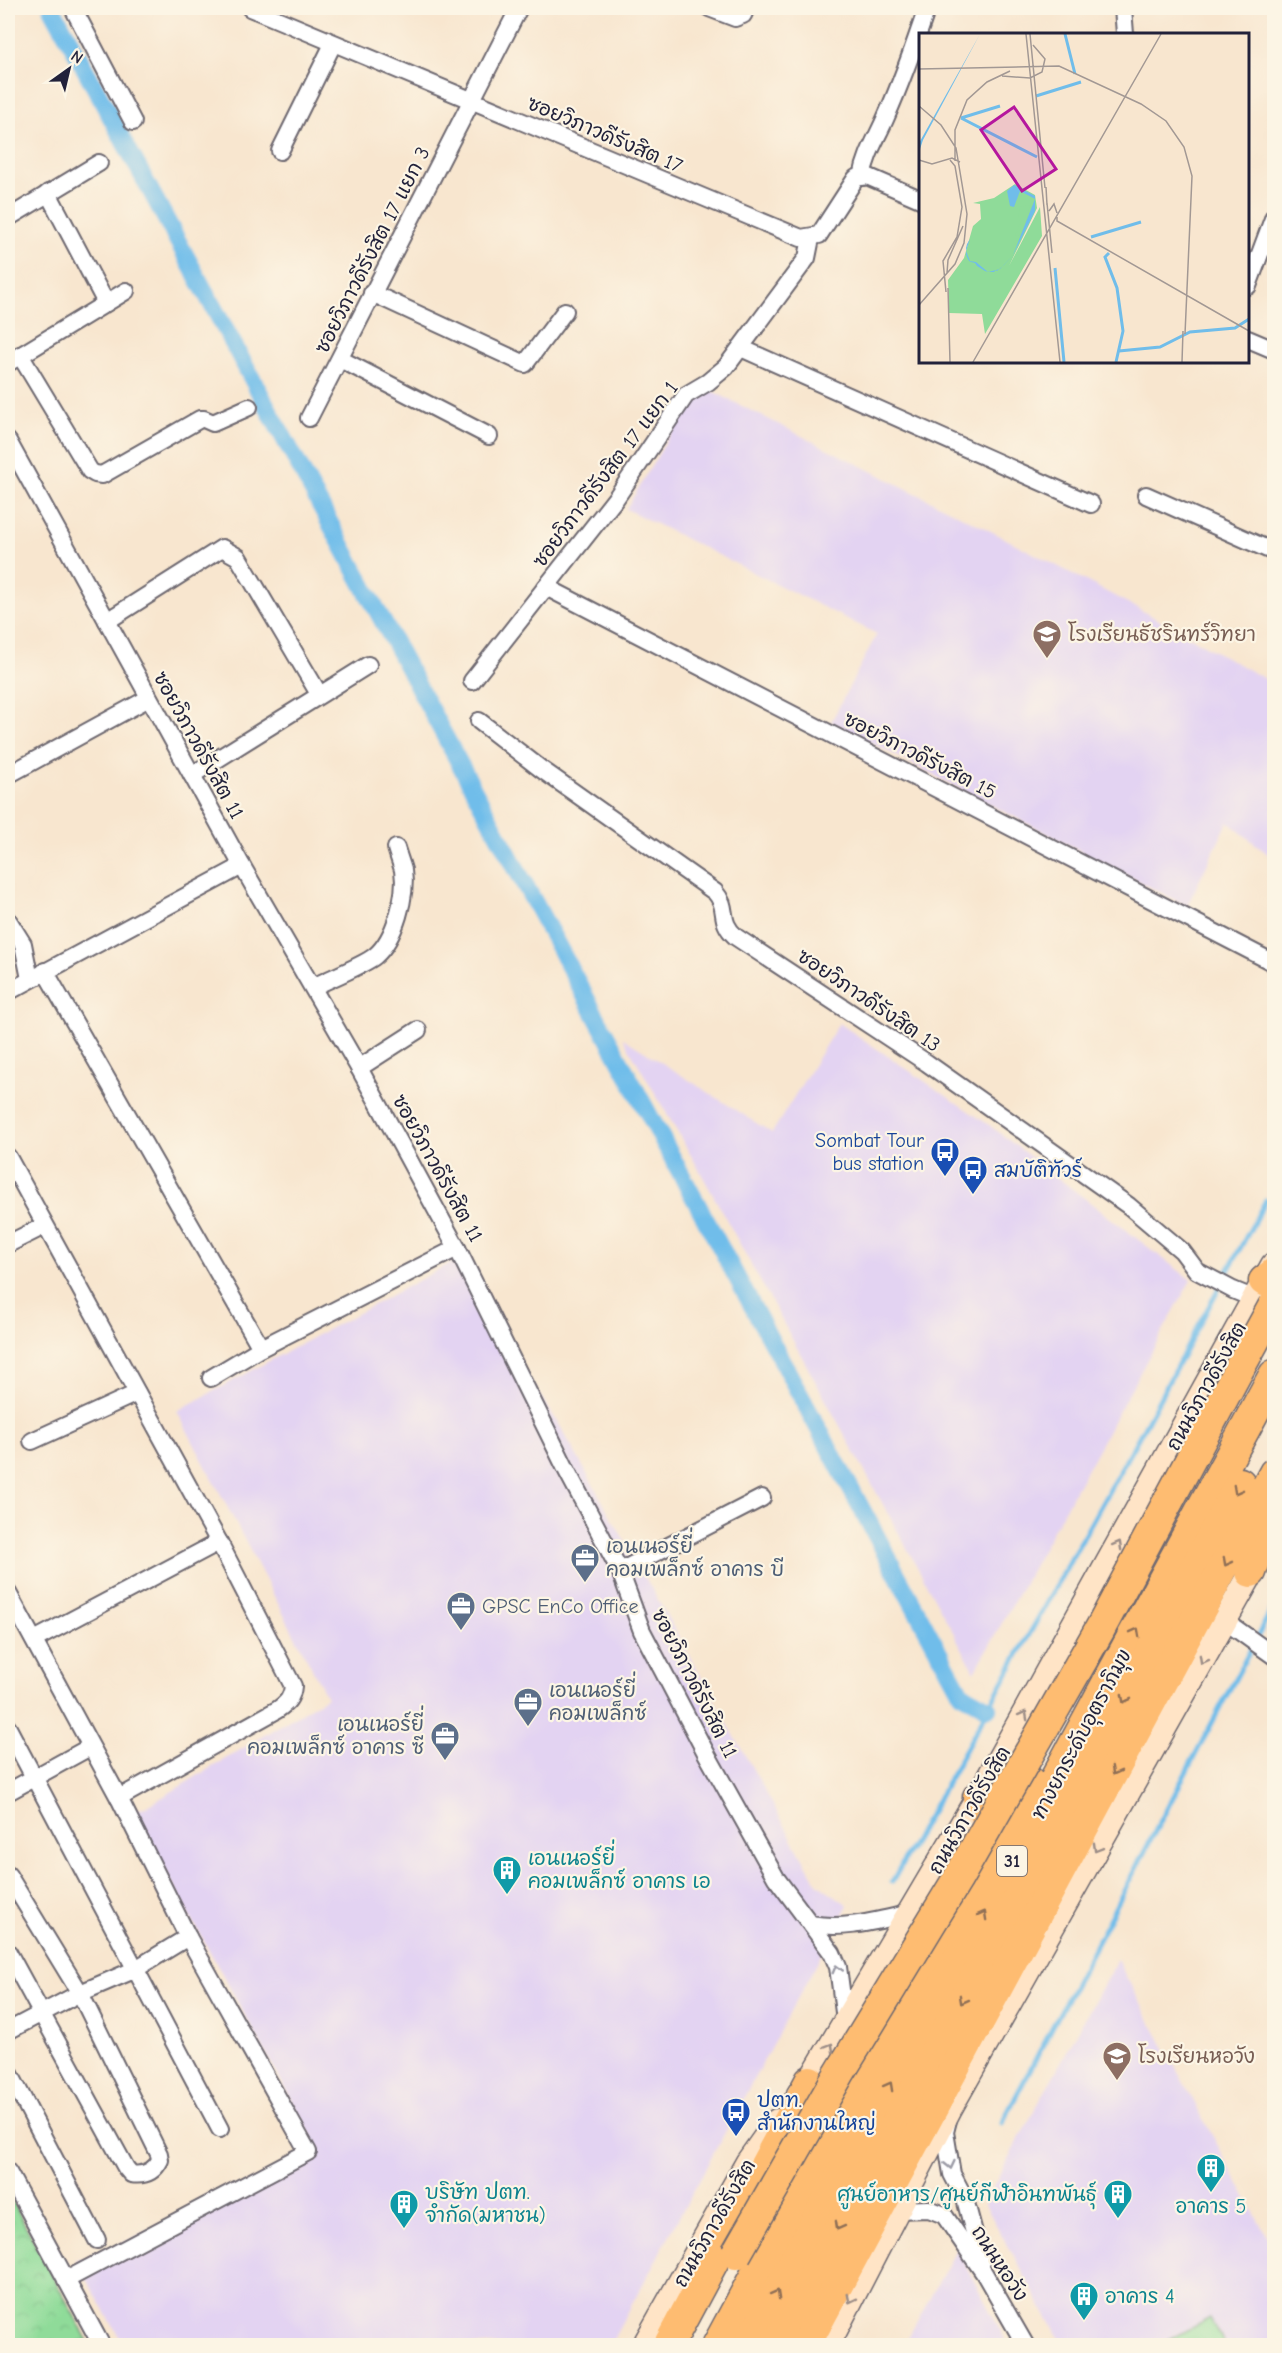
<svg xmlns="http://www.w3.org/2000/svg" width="1282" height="2353" font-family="'Comic Neue','Playpen Sans Thai',sans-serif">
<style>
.built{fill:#e3d3f2}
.park{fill:url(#park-crowns);stroke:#587e6a;stroke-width:1.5}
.pitch{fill:#8fdb99;stroke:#587e6a;stroke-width:1.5}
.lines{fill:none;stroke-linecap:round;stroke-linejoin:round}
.stream{stroke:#70bdea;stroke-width:5}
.canal{stroke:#70bdea;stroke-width:18}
.street-casing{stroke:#6d676f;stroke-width:20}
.secondary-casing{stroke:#6d676f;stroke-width:27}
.highway-casing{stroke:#6d676f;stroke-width:33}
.street{stroke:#fff;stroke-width:16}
.secondary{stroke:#ffe4c6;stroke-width:24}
.highway{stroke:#febc71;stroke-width:30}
.highway-bridge-casing{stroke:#6d676f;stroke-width:33;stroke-linecap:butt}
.highway-bridge{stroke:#febc71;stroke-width:30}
.oneway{stroke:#906f56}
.oneway2{stroke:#9c8d87}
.oneway3{stroke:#9c9ca7}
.labels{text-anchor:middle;stroke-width:4.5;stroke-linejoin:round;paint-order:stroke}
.shield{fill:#fcf5e5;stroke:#63616e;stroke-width:1.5}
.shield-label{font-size:18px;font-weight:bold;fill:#22223b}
.street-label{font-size:20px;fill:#22223b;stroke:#fcf5e5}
.education-label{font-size:20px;fill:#785e54;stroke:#fcf5e5;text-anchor:start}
.transit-label{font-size:20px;fill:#164399;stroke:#fcf5e5;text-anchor:start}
.service-label{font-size:20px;fill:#4e5e75;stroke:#fcf5e5;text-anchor:start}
.culture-label{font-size:20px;fill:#0d838f;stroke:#fcf5e5;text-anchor:start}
.inset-river{fill:none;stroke:#70bdea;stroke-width:3}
.inset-road{fill:none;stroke:#a29894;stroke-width:1.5}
.view{fill:#b5179e;fill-opacity:0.15;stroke:#b5179e;stroke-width:3}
.inset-edge{fill:none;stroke:#22223b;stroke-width:3}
</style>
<defs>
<pattern id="park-crowns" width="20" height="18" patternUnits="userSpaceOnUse" patternTransform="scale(1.5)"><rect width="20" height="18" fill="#8fdb99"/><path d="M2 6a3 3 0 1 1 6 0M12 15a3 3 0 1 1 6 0" fill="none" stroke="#7bbc85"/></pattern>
</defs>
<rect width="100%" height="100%" fill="#fcf5e5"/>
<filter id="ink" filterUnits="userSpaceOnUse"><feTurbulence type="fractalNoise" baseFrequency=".0167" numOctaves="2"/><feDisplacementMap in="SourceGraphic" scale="12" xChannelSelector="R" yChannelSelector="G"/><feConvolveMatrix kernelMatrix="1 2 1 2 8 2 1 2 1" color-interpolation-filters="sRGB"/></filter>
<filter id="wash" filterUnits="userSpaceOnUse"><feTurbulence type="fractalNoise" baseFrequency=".008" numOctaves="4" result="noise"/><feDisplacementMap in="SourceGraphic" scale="24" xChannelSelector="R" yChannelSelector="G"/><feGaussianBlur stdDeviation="1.35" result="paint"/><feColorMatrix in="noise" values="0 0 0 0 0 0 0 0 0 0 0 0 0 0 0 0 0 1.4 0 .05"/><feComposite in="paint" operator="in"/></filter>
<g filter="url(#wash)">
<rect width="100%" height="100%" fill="#f8e6cf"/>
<g class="built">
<path d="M708,389L987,529L1137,608L1274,684V859L1228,822L1187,906L831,722L877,634L626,509L689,403Z"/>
<path d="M839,1023L989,1125L1191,1280L975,1672L697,1166L623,1038L772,1133Z"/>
<path d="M453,1262L560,1426L817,1883L848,1905L610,2345H124L75,2259L86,2260L308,2158L312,2137L133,1812L148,1806L327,1697L177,1411Z"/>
<path d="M1117,1960L1274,2249V2345H1063L984,2203Z"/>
<path d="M957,2249L1008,2345H904Z"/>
</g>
<path class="park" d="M8,2193L90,2345H8Z"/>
<path class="pitch" d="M1210,2318L1225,2345H1158Z"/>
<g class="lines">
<g class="stream">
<path d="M892,1882L1147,1422L1266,1200"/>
<path d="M1002,2123L1274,1605"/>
</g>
<path class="canal" d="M52,8L961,1693L988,1708"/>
</g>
</g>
<g filter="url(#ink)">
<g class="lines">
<g class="street-casing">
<g id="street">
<path d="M73,8L133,122"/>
<path d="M250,8L801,238L819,235L856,178L867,176L920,199"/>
<path d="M709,8L735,18L743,15L746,8"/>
<path d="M1123,8L1125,34"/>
<path d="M280,151L333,44"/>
<path d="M862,177C866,154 877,138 886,117C902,81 915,44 927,8"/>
<path d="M48,193L106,303"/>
<path d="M8,218L99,163"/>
<path d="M1248,286L1274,216"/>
<path d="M372,293L525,364L565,311"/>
<path d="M1248,339L1274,350"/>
<path d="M741,348L1091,504"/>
<path d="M20,355L90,471L95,474L102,475L200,419H204L213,423L249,407"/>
<path d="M340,359L489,436"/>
<path d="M8,363L126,291"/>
<path d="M309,418L519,8"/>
<path d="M8,441L242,866L359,1068L457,1248L567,1471L620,1571L642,1631L706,1753L776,1878L832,1953L838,1967L845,2020"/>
<path d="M1146,495L1274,552"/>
<path d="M546,587L1274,963"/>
<path d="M107,621L222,548L238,557L319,694"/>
<path d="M472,681L616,498L686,395L708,382L726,367L807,258L811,238"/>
<path d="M479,721L541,769L715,892C730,909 717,920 736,937L927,1063L1129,1206L1182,1251L1197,1271L1233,1290L1255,1299"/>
<path d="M8,775L149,698"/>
<path d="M192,775L368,665"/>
<path d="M8,920L23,944L30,979"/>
<path d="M45,971L261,1348"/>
<path d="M313,987C327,980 364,965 375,956C395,939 407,895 403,870C401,863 398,855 396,848"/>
<path d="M8,992L242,866"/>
<path d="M359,1068L418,1030"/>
<path d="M8,1157L219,1542L293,1686C292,1698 287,1703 277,1710L119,1798"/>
<path d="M8,1244L44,1226"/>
<path d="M211,1378L261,1348L457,1248"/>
<path d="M32,1441L137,1393"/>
<path d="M620,1571L762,1498"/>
<path d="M8,1593L119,1798L188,1937L308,2152L66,2280"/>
<path d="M1225,1621L1274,1656"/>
<path d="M34,1640L219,1542"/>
<path d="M8,1728L220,2129"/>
<path d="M8,1792L90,1747"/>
<path d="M8,1875L80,1993L159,2154L160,2160C154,2172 144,2176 131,2174L126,2168L8,1952"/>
<path d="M811,1924C844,1930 875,1921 907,1914"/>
<path d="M8,2031L80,1993L134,1970L188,1937"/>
<path d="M8,2070L97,2240"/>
<path d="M948,2120L945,2132L952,2174L965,2199L982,2262"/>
<path d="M8,2172L102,2346"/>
<path d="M896,2210L929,2209L944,2215L984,2273L1026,2346"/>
</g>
</g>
<g class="secondary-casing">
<g id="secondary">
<path d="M799,2094L810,2081L978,1797L1273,1265"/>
<path d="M644,2346L748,2162L777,2121"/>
<path d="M827,2346L950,2108L1260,1558"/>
</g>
</g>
<g class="highway-casing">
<g id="highway">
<path d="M1264,1281L1274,1273"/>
<path d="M1251,1572L1274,1508"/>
<path d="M978,1797L997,1842"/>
<path d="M668,2346L810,2081"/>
<path d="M717,2346L905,1998L1029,1781"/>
<path d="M748,2346L1274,1375"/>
<path d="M775,2346L1088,1769L1240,1483"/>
<path d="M805,2346L1274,1473"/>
</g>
</g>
<use href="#street" class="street"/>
<use href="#secondary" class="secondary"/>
<use href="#highway" class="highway"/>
<g class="highway-bridge-casing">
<path id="highway-bridge" d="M736,2254L839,2074L957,1880L1100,1629L1234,1378L1274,1305"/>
</g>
<use href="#highway-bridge" class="highway-bridge"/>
</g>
<defs><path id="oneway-chevron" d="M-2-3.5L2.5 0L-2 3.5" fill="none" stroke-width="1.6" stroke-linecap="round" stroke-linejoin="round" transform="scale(1.5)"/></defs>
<g class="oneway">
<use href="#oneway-chevron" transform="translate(1237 1490) rotate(118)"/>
<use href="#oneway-chevron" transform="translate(1227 1562) rotate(118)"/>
<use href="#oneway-chevron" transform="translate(1136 1632) rotate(-62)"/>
<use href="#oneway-chevron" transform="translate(1125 1699) rotate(118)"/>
<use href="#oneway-chevron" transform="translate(1115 1771) rotate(118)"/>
<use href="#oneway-chevron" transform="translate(983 1915) rotate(-61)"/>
<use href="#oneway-chevron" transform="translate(963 2000) rotate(119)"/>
<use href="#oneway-chevron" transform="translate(889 2086) rotate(-61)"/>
<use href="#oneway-chevron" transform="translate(839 2226) rotate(119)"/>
<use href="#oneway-chevron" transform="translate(776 2294) rotate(-61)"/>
</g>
<g class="oneway2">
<use href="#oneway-chevron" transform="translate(1118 1545) rotate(-61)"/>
<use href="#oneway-chevron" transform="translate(1203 1660) rotate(119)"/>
<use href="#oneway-chevron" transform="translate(1024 1715) rotate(-61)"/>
<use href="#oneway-chevron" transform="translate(1097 1848) rotate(120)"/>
<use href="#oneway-chevron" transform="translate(830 2047) rotate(-60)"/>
<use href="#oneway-chevron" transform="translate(851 2299) rotate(117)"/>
</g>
<g class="oneway3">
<use href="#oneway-chevron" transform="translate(837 1969) rotate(-105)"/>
<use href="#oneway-chevron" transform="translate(950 2165) rotate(77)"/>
</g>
</g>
<defs>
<g id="school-pin" transform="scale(1.5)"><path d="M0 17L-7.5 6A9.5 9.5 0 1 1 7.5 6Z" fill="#8d6e63" stroke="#fcf5e5"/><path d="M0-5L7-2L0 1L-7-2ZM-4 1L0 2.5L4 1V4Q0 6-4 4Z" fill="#fff"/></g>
<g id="bus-pin" transform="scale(1.5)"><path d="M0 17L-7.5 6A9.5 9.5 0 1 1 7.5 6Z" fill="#1a4fb4" stroke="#fcf5e5"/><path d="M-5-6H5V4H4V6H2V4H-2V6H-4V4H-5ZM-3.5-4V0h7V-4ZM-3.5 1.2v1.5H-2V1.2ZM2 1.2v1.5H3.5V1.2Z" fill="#fff"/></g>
<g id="office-pin" transform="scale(1.5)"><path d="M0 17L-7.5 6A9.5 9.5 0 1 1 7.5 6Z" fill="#5c6f8a" stroke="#fcf5e5"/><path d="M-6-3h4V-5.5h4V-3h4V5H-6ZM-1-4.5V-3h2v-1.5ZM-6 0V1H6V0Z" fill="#fff"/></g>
<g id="building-pin" transform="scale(1.5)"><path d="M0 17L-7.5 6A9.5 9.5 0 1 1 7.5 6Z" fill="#0f9aa8" stroke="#fcf5e5"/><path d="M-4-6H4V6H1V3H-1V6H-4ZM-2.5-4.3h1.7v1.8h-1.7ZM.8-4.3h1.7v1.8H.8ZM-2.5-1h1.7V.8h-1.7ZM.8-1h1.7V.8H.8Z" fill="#fff"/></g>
</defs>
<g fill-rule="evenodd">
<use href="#school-pin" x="1047" y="634"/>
<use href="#bus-pin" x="945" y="1152"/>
<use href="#bus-pin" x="973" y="1170"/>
<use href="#office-pin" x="585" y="1558"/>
<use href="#office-pin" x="461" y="1606"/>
<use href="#office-pin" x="528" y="1702"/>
<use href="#office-pin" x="445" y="1736"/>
<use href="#building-pin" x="507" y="1870"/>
<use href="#school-pin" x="1117" y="2056"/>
<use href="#bus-pin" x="736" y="2112"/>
<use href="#building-pin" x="1211" y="2168"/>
<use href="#building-pin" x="1118" y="2194"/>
<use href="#building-pin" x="404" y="2204"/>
<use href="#building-pin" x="1084" y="2296"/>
</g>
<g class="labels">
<rect class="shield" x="997" y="1846" width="30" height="30" rx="4.5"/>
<g class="shield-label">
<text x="1012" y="1867">31</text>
</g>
<g class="street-label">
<text transform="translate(605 134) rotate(23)" y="7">ซอยวิภาวดีรังสิต 17</text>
<text transform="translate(372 250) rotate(-63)" y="7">ซอยวิภาวดีรังสิต 17 แยก 3</text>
<text transform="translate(605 474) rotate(-53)" y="7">ซอยวิภาวดีรังสิต 17 แยก 1</text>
<text transform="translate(199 745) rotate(61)" y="7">ซอยวิภาวดีรังสิต 11</text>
<text transform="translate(920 755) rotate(27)" y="7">ซอยวิภาวดีรังสิต 15</text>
<text transform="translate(869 1000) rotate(34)" y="7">ซอยวิภาวดีรังสิต 13</text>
<text transform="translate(438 1168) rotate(61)" y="7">ซอยวิภาวดีรังสิต 11</text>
<text transform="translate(1206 1386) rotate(-61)" y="7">ถนนวิภาวดีรังสิต</text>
<text transform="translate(695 1683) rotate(63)" y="7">ซอยวิภาวดีรังสิต 11</text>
<text transform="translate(1081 1734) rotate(-62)" y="7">ทางยกระดับอุตราภิมุข</text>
<text transform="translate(969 1810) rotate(-60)" y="7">ถนนวิภาวดีรังสิต</text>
<text transform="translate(714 2223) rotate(-60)" y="7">ถนนวิภาวดีรังสิต</text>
<text transform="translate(1000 2263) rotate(57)" y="7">ถนนหอวัง</text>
</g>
<g class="education-label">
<text x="1068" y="641">โรงเรียนธัชรินทร์วิทยา</text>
<text x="1138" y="2063">โรงเรียนหอวัง</text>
</g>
<g class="transit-label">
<text x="924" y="1147" text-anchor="end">Sombat Tour<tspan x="924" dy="23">bus station</tspan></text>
<text x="994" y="1177">สมบัติทัวร์</text>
<text x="757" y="2107">ปตท.<tspan x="757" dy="23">สำนักงานใหญ่</tspan></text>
</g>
<g class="service-label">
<text x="606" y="1553">เอนเนอร์ยี่<tspan x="606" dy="23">คอมเพล็กซ์ อาคาร บี</tspan></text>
<text x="482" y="1613">GPSC EnCo Office</text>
<text x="549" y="1697">เอนเนอร์ยี่<tspan x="549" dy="23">คอมเพล็กซ์</tspan></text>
<text x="424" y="1731" text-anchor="end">เอนเนอร์ยี่<tspan x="424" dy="23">คอมเพล็กซ์ อาคาร ซี</tspan></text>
</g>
<g class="culture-label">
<text x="528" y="1865">เอนเนอร์ยี่<tspan x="528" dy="23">คอมเพล็กซ์ อาคาร เอ</tspan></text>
<text x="425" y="2199">บริษัท ปตท.<tspan x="425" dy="23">จำกัด(มหาชน)</tspan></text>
<text x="1097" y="2201" text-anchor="end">ศูนย์อาหาร/ศูนย์กีฬาอินทพันธุ์</text>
<text x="1211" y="2213" text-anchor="middle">อาคาร 5</text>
<text x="1105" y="2303">อาคาร 4</text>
</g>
</g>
<g transform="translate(919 33)">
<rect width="330" height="330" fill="#f8e6cf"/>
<path d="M96,151L116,162L118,175L90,233L121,174L123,203L66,301L63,281L30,280L29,247L45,225L54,193L62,186L61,171L54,170L75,165Z" fill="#8fdb99"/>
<path d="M111,172L104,201L96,203L102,189L99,186L101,174Z" fill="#8fdb99"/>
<path d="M61,1L4,107L0,119V110ZM95,152L116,163V178L94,222L85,232L78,238L77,237L75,239H69L66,238L58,233L56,230L52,229L50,228L48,224L47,221V215L48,211L51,206L47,218L51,228L57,229L69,239L81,236L94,222L116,166L101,158L95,174L91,173L88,158Z" fill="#70bdea"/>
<path class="inset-river" d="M146,1L156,41M117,63L162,49M42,85L118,124M42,85L81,73M172,204L222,189M190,220L186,224L198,255L204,298L197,329M136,235L145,329M200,318L241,314L271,299L316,295L330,286"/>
<path class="inset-road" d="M107,1L141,329M111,1L126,155M0,36L140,33L222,71L247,88L265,114L273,143L266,301M83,43L111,45L123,39L126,26L114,12M0,73L22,92L37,115L48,181L45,210L36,231L0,272M0,127L13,131L33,125L41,129M36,128V97L48,67L68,49L91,38M127,154L128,172M128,170L133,220M130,178L135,171L138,180M138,184V188L330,298M28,240L29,227L44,193M29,255L31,329M27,259L24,228L38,204L43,174L36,133L31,127M54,329L242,1M263,329L264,298"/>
<path class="view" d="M95,74L137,136L103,158L62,97Z"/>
<rect width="330" height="330" class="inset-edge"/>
</g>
<rect width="1282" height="2353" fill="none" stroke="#fcf5e5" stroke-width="30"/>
<g transform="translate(69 69) rotate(34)" stroke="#fcf5e5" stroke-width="4.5" paint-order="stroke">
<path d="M0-4.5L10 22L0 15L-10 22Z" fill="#22223b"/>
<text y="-9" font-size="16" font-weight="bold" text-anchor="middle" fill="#22223b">N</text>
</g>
</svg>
